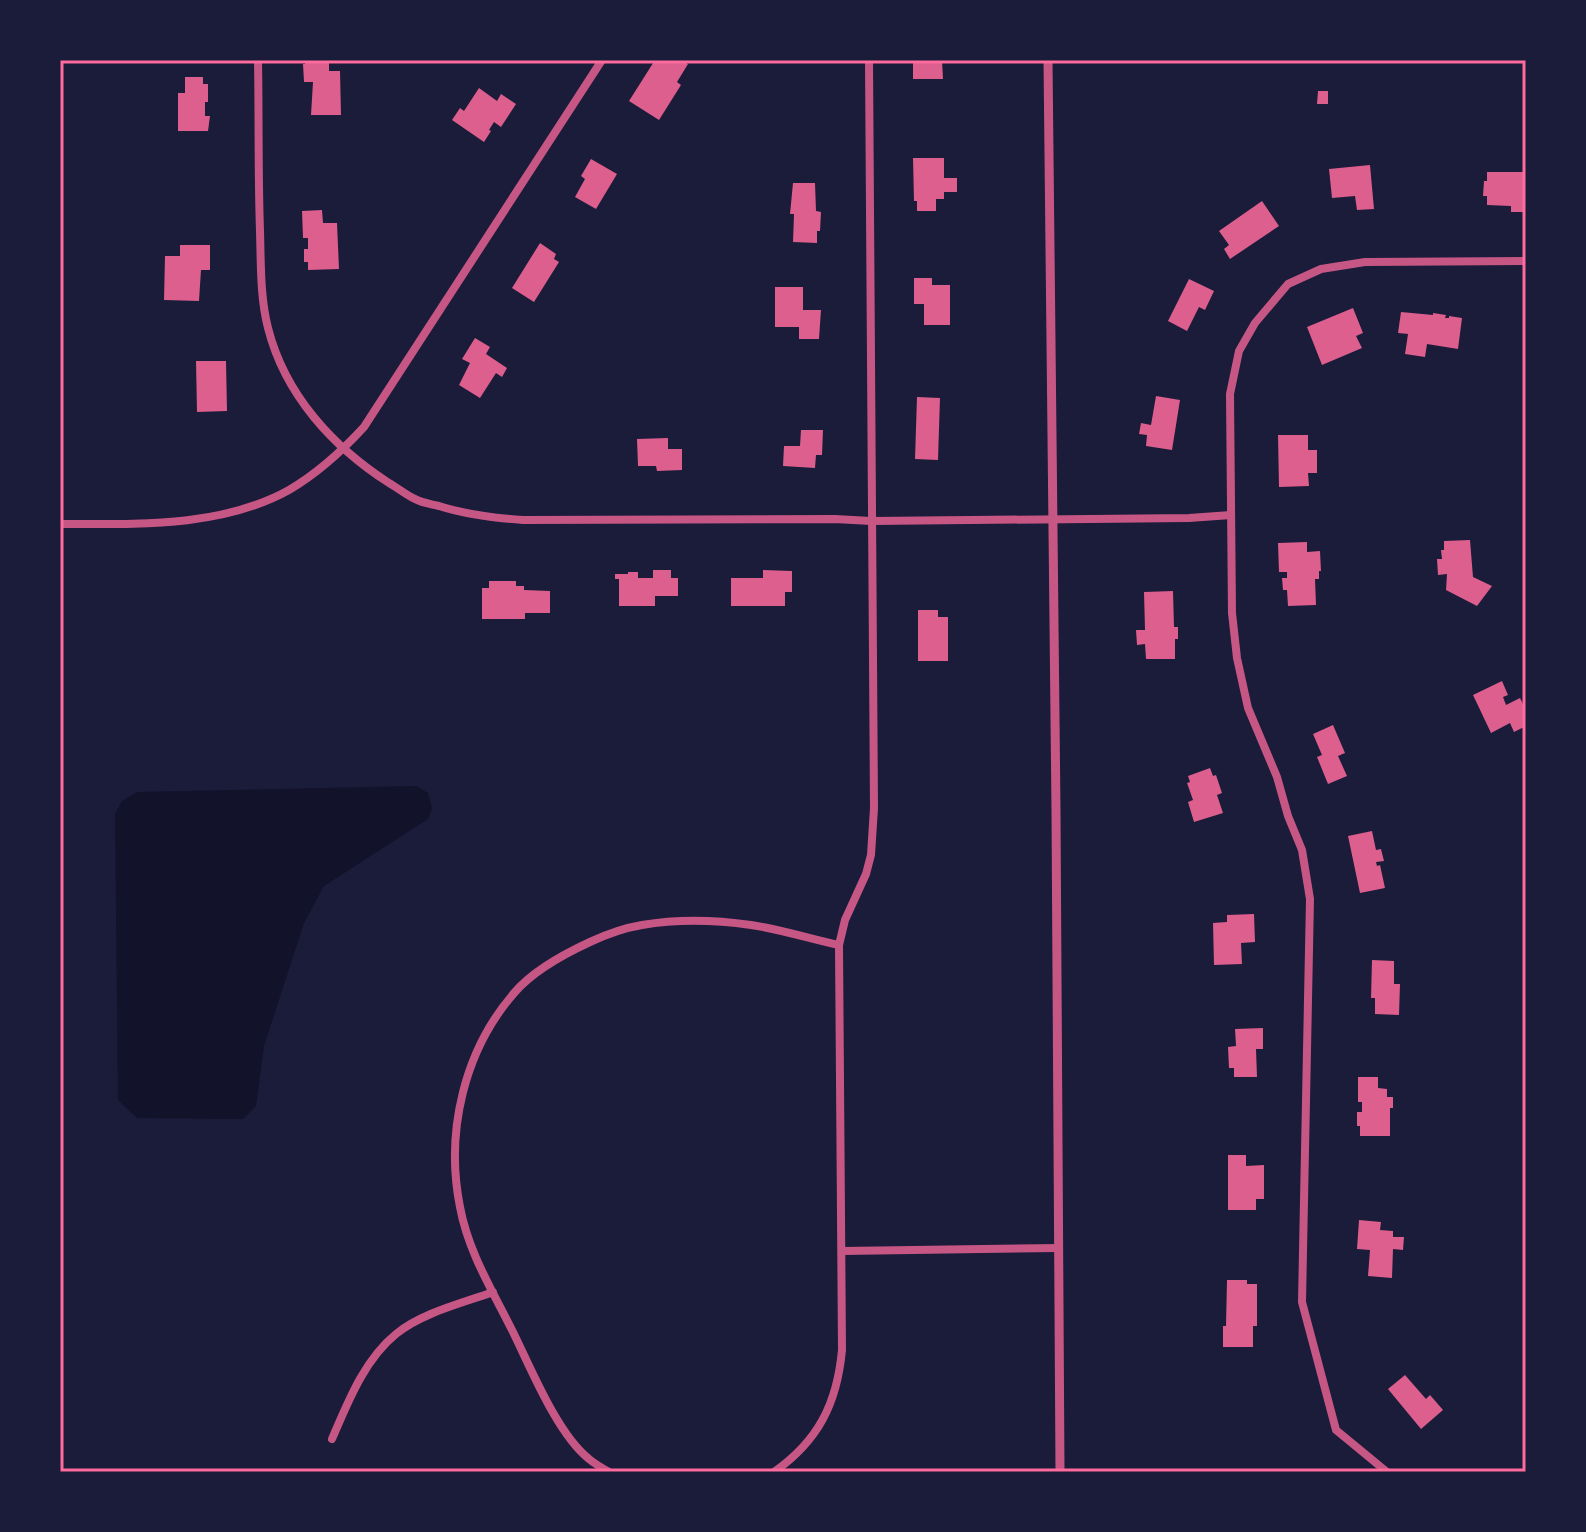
<svg xmlns="http://www.w3.org/2000/svg" width="1586" height="1532" font-family="Mulish,sans-serif">
<style>
.water{fill:#12122b}
.building{fill:#dd5f8e}
.lines{fill:none;stroke-linecap:round;stroke-linejoin:round}
.minor{stroke:#c65784;stroke-width:8}
.tertiary{stroke:#c65784;stroke-width:9}
.neatline{fill:none;stroke:#ff6b9d;stroke-width:3}
</style>
<rect width="100%" height="100%" fill="#1b1b3a"/>
<path class="water" d="M416,786L428,793L432,808L428,819L324,886L304,923L264,1046L256,1106L243,1119L137,1118L118,1100L115,814L122,801L137,792Z"/>
<g class="building">
<path d="M305,60H329V71H340L341,115H311L313,82H304L303,64H305Z"/>
<path d="M655,60H681L688,64L677,82L681,85L659,120L629,101Z"/>
<path d="M913,60H942L943,79H913Z"/>
<path d="M185,77H203V84H208V102H205V116H210L208,131H178V93H185Z"/>
<path d="M479,88L497,101L501,94L516,104L501,127L494,122L489,130L491,131L484,142L452,120L460,108L464,111Z"/>
<path d="M1318,91H1328V104H1317Z"/>
<path d="M913,158H944V178H957V192H944V199H936V211H917V201H914Z"/>
<path d="M591,159L617,174L596,209L575,197L585,179L581,176Z"/>
<path d="M1370,165L1374,209L1357,210L1355,196L1332,198L1329,169Z"/>
<path d="M1487,172H1526V212H1511V206L1487,205V196H1483L1484,181H1487Z"/>
<path d="M793,183H815L816,211L821,212L820,231H817V243L793,242L794,214H790Z"/>
<path d="M1262,201L1279,226L1230,259L1224,249L1229,245L1219,231Z"/>
<path d="M322,210L323,223H337L339,269L308,270V262H304V249H308V238H303L302,211Z"/>
<path d="M540,243L556,254L554,259L559,262L534,302L512,288Z"/>
<path d="M180,245H210V270H201L199,301L164,300L165,256H180Z"/>
<path d="M914,278H932V285H950V325H924V304H914Z"/>
<path d="M1189,279L1214,291L1205,310L1199,307L1187,331L1168,321Z"/>
<path d="M775,287H803V310H821L819,339H799V327H775Z"/>
<path d="M1353,308L1363,333L1356,336L1362,348L1322,365L1307,327Z"/>
<path d="M1401,312L1433,315V313L1446,315L1445,318H1449V316L1462,318L1458,349L1427,344L1425,357L1405,354L1408,334L1398,333Z"/>
<path d="M475,338L490,347L486,354L507,368L502,377L496,373L480,398L459,385L470,363L462,359Z"/>
<path d="M196,361H226L227,411L197,412Z"/>
<path d="M1156,396L1180,400L1172,450L1146,446L1147,435L1139,434L1141,423L1151,425Z"/>
<path d="M917,397L940,398L938,460L915,459Z"/>
<path d="M801,430H823L822,455H816L815,468L783,466L784,446H800Z"/>
<path d="M1278,435H1308V450H1317V473H1308L1309,486L1279,487Z"/>
<path d="M668,438V449H682V470L657,471L656,466H638L637,439Z"/>
<path d="M1470,540L1473,577L1492,586L1477,606L1446,590L1447,574L1438,575L1437,559H1442L1441,550H1444V541Z"/>
<path d="M1307,542V552L1320,551L1321,571H1319V579H1315L1316,605L1288,606L1287,590H1283L1282,578H1287V572H1279L1278,543Z"/>
<path d="M653,570H671V578H678V596H655V606H619V579H615V574H628V572H638V578H653Z"/>
<path d="M763,570L792,571V592H785V606H731V578H763Z"/>
<path d="M489,581H516V586H524V590L550,591V613H525V619H482V588H489Z"/>
<path d="M1173,591L1174,627H1178V639H1175V659H1146L1145,644L1137,645L1136,630H1145L1144,592Z"/>
<path d="M918,610H938V617H948V661H918Z"/>
<path d="M1502,681L1508,695L1503,697L1506,705L1520,698L1526,710V726L1514,732L1510,723L1491,733L1473,695Z"/>
<path d="M1333,725L1345,753L1338,756L1347,776L1328,784L1317,757L1322,755L1313,734Z"/>
<path d="M1210,768L1213,776L1216,775L1222,793L1217,795L1223,813L1194,822L1188,802L1193,800L1187,783L1190,782L1188,776Z"/>
<path d="M1372,831L1376,850L1381,849L1384,861L1376,862L1377,866L1380,865L1385,888L1360,893L1348,836Z"/>
<path d="M1254,914L1255,942L1241,943L1242,964L1214,965L1213,923L1227,922V915Z"/>
<path d="M1372,960L1394,961V984H1400L1399,1015L1375,1014V998H1371Z"/>
<path d="M1263,1028V1049H1256L1257,1077H1234V1068H1229L1228,1047L1236,1046L1235,1029Z"/>
<path d="M1358,1077H1378V1088L1387,1089V1097H1393V1108H1390V1136H1360V1126H1357V1112H1362V1102H1358Z"/>
<path d="M1228,1155H1246V1166L1264,1165V1199H1256V1210H1228Z"/>
<path d="M1359,1220L1381,1222L1380,1230L1393,1231V1237H1404L1403,1250L1393,1249L1392,1278L1368,1276L1370,1250L1357,1249Z"/>
<path d="M1227,1280H1247V1284H1257V1326H1253V1347H1223V1326H1226Z"/>
<path d="M1405,1375L1426,1399L1430,1395L1443,1410L1421,1429L1388,1389Z"/>
</g>
<g class="lines">
<g class="minor">
<path d="M258,60C259,117 258,174 260,231C261,263 260,297 268,328C285,395 333,447 389,483C398,488 406,495 415,499C422,503 431,504 439,506C467,515 493,518 523,520L835,519L871,521L1189,518L1231,515"/>
<path d="M60,524C135,524 221,528 289,490C318,473 342,451 364,427L602,60"/>
<path d="M842,1251L1059,1248"/>
<path d="M332,1439C348,1402 364,1360 396,1334C421,1313 463,1303 493,1292"/>
<path d="M609,1472C602,1468 595,1464 589,1459C557,1434 530,1366 512,1330C492,1290 468,1251 460,1207C445,1132 464,1050 515,992C534,970 564,954 590,942C607,934 624,928 642,925C677,919 716,920 751,925C780,929 810,939 839,945"/>
<path d="M774,1472C818,1441 837,1404 842,1350L839,945L845,920L866,874L871,855L874,808L869,60"/>
<path d="M1387,1472L1336,1430L1302,1302L1310,899L1302,850L1288,816L1277,777L1248,708L1237,658L1232,613L1230,394L1239,351L1255,323L1288,284L1321,269L1365,262L1526,261"/>
</g>
<path class="tertiary" d="M1048,60L1056,811L1060,1472"/>
</g>
<rect width="1586" height="1532" fill="none" stroke="#1b1b3a" stroke-width="124"/>
<rect x="62" y="62" width="1462" height="1408" class="neatline"/>
</svg>
